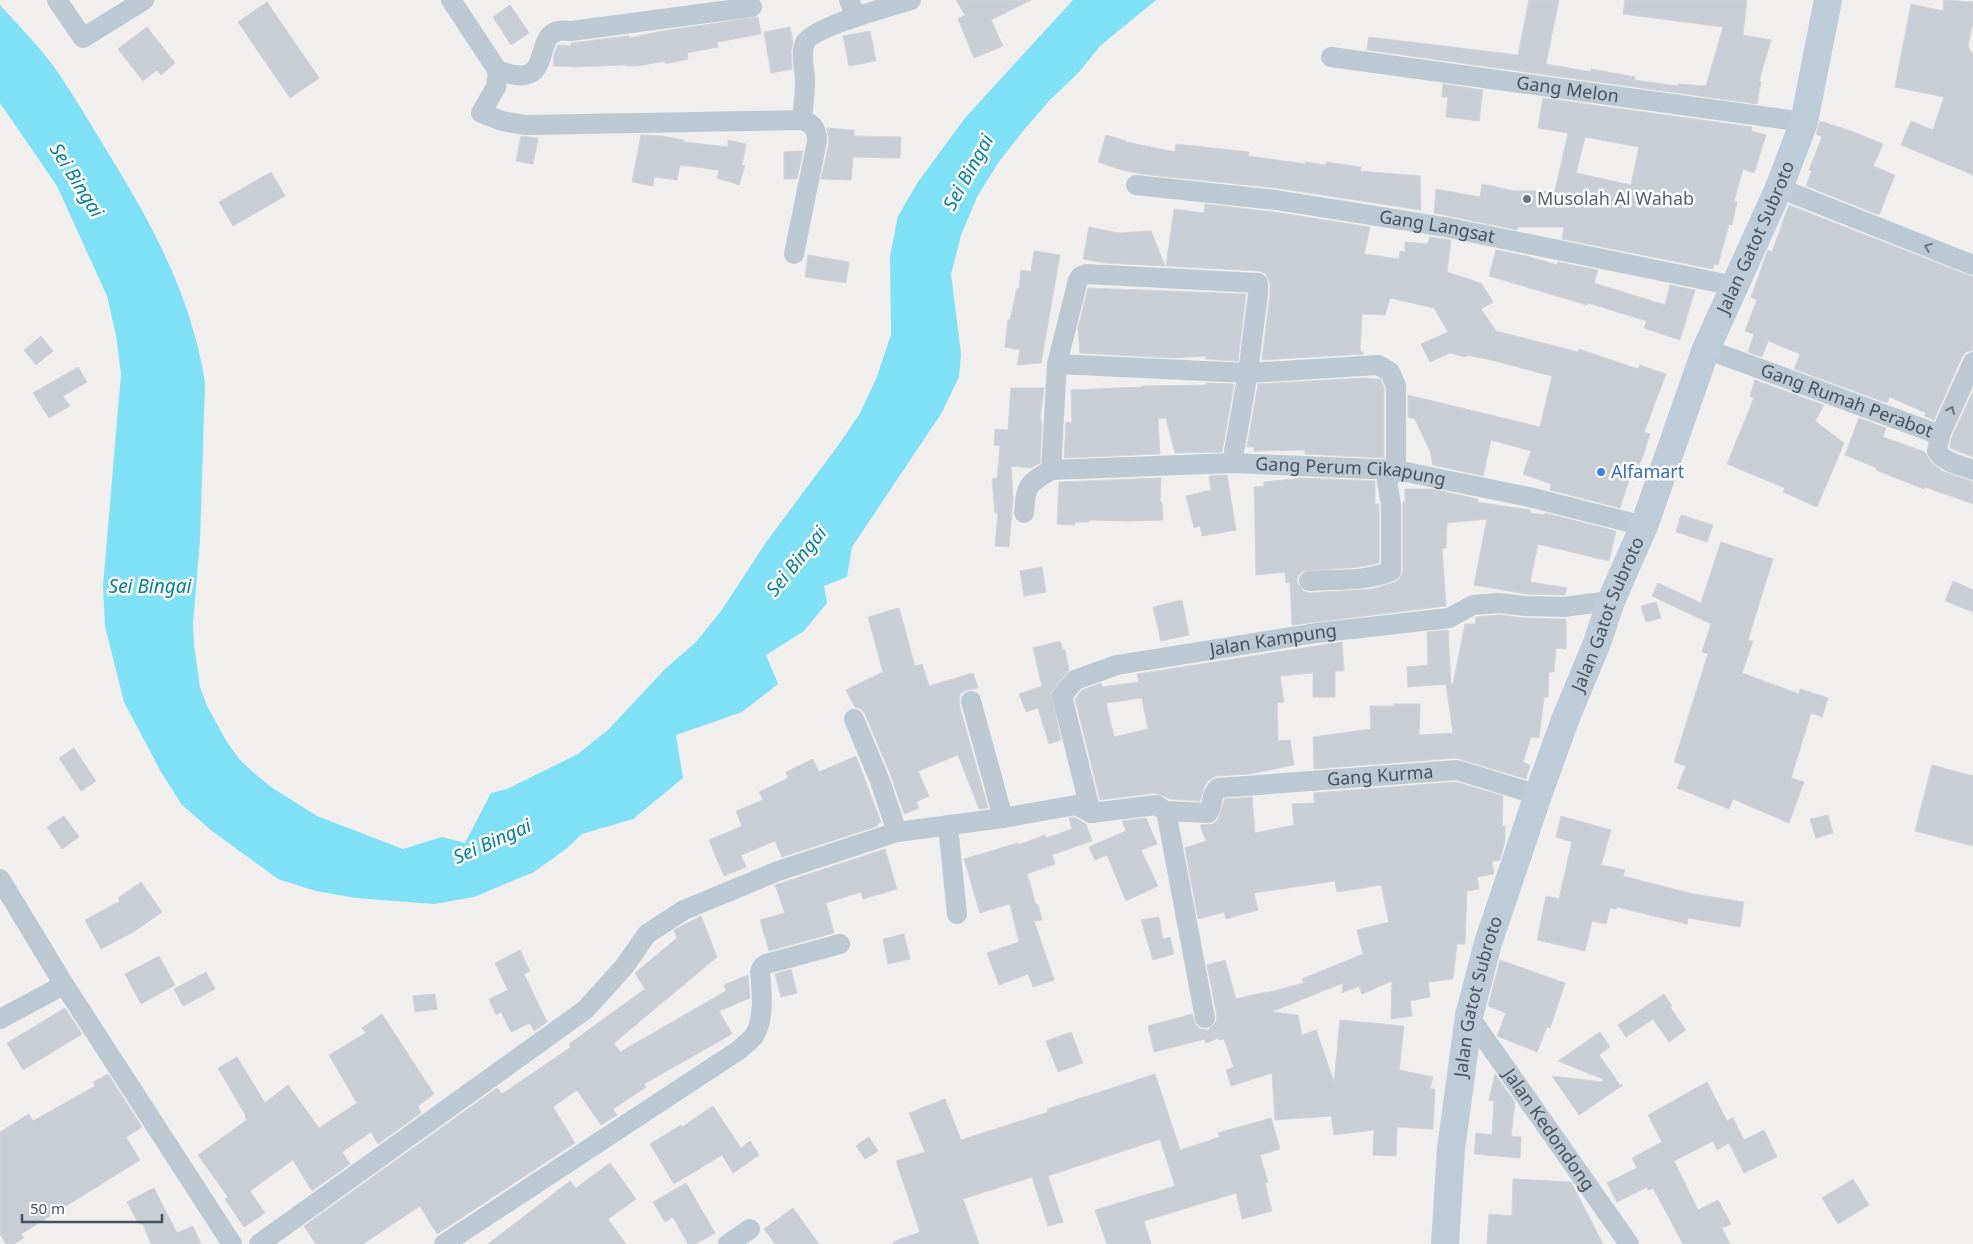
<svg xmlns="http://www.w3.org/2000/svg" width="1973" height="1244" font-family="'Noto Sans',sans-serif">
<style>
.water{fill:#80e0f5}
.building{fill:#c9cdd4;stroke:#d1d4da;fill-rule:evenodd}
.lines{fill:none;stroke-linecap:round;stroke-linejoin:round}
.minor{stroke:#bdc9d2;stroke-width:20}
.secondary{stroke:#beccd9;stroke-width:28}
.oneway{stroke:#687681}
.worship-dot{fill:#6b7280;stroke:#fff;stroke-width:2}
.shop-dot{fill:#3f7fe0;stroke:#fff;stroke-width:2}
.labels{text-anchor:middle;stroke-width:5;stroke-linejoin:round;paint-order:stroke}
.street-label{font-size:18px;fill:#44525e;stroke:#fff}
.worship-label{font-size:18px;fill:#5b616d;stroke:#fff;text-anchor:start}
.shop-label{font-size:18px;fill:#366cbe;stroke:#fff;text-anchor:start}
.water-label{font-size:19px;font-style:italic;fill:#03809c;stroke:#fff}
</style>
<rect width="100%" height="100%" fill="#f1eeee"/>
<path class="water" d="M1073,0H1156L1100,46L1079,72L1049,101L1023,131L998,163L977,197L961,235L951,274L961,354L959,377L941,414L852,547L847,577L824,586L827,603L804,631L766,655L778,684L742,712L676,735L683,778L633,819L582,834L566,849L534,872L474,897L434,904L356,898L316,891L278,879L212,831L182,805L161,772L124,702L105,626L103,586L121,374L116,335L107,296L57,186L0,103V5C20,27 42,49 59,74C76,99 91,125 107,151C152,224 192,297 205,383L200,540L193,624L194,645L200,687L207,706L227,742L239,759L254,773L271,787L317,816L403,849L442,837L465,843L491,793L507,789L578,754L609,729L665,669L696,642L721,611L767,541L837,447L859,415L876,379L891,335L890,256L898,216L918,182L965,118Z"/>
<g class="building">
<path d="M956,0H1031L991,20L1003,46L974,58L958,19L965,15Z"/>
<path d="M1529,0H1559L1546,64L1591,72V69L1635,77L1634,80L1678,86V84L1706,86L1723,27L1623,14L1625,0H1747L1743,35L1771,40L1759,81L1761,82L1757,104L1367,50L1369,37L1518,55Z"/>
<path d="M1944,0L1973,2V21L1968,46L1973,56V175L1901,145L1911,121L1933,130L1944,97L1895,87L1911,4L1943,11Z"/>
<path d="M267,2L319,78L290,98L238,22Z"/>
<path d="M510,5L529,33L511,45L493,17Z"/>
<path d="M758,17L761,34L717,42L718,47L687,53L688,59L665,64V61L637,66H626V65L575,67L553,66L554,54L558,45L571,46V43L612,38L629,36V38L662,31Z"/>
<path d="M147,27L175,63L161,75L157,70L143,81L118,49Z"/>
<path d="M790,27L793,42L791,51L792,69L771,73L764,32Z"/>
<path d="M870,31L876,61L849,66L843,36Z"/>
<path d="M1443,84L1483,90L1479,121L1446,117L1448,97H1442Z"/>
<path d="M1543,98L1752,127L1751,131L1766,135L1754,173L1743,169L1734,201L1737,202L1732,225L1729,224L1718,265L1714,264L1713,269L1562,239L1564,227H1518L1517,230L1434,213L1436,189L1480,197L1482,184L1515,191H1555L1568,133L1538,128ZM1585,137L1639,147L1631,185L1576,173Z"/>
<path d="M1820,121L1851,131L1883,144L1873,166L1895,175L1879,215L1806,186L1812,171L1809,170L1822,137L1816,134Z"/>
<path d="M827,128L854,130V136L901,137L900,158L853,157L851,180L821,179L829,143Z"/>
<path d="M641,135L662,136L684,140L683,142L728,147V140L746,144L742,165L745,166L739,185L717,178L719,170L680,165L677,180L654,177L653,186L632,182Z"/>
<path d="M1106,135L1126,141V142L1175,152L1176,144L1249,152L1248,156L1305,164V162L1326,165V162L1361,167L1360,171L1420,176L1421,210L1277,188L1140,174L1122,170L1098,162Z"/>
<path d="M521,136L538,138L533,164L516,161Z"/>
<path d="M803,151L797,179H784V152Z"/>
<path d="M271,172L285,196L233,226L219,202Z"/>
<path d="M1205,204L1274,212L1370,227L1364,254L1399,259L1400,251L1405,252V242L1427,244L1430,237L1451,240L1447,272L1481,283L1493,302L1481,309L1496,331L1578,352L1579,349L1638,369L1640,365L1666,374L1644,432L1650,434L1643,456L1637,470L1633,468L1620,508L1550,490L1551,484L1523,474L1531,451L1491,440L1483,476L1433,465L1430,451L1415,419L1408,417V395L1540,427L1552,376L1491,360L1467,355L1466,357L1450,353L1430,362L1421,344L1448,332L1434,308L1390,298L1385,315L1362,314L1360,351L1363,352V354L1262,360L1270,294V283L1265,273L1259,271L1166,266L1174,209L1204,213Z"/>
<path d="M1789,205L1973,277V350L1966,352L1962,357L1934,420L1924,416L1926,413L1890,397L1887,403L1794,369L1800,354L1768,341L1762,357L1748,352L1754,334L1745,331L1757,300L1751,297L1766,255L1768,250L1772,252Z"/>
<path d="M1089,227L1118,233L1151,231L1165,266L1106,263L1083,259Z"/>
<path d="M1496,250L1527,256L1557,265L1558,262L1598,270L1594,283L1665,305L1670,285L1695,290L1680,340L1644,328L1647,321L1588,303L1587,305L1489,276Z"/>
<path d="M1034,251L1060,255L1041,363L1017,365L1020,350L1005,347L1008,320H1010L1017,288L1019,289L1021,270L1031,272Z"/>
<path d="M808,255L849,262L846,283L805,277Z"/>
<path d="M1088,288L1246,294L1238,361L1206,359V356L1172,358L1080,353L1078,328Z"/>
<path d="M41,336L53,351L36,365L24,350Z"/>
<path d="M78,367L87,382L63,396L70,406L49,418L33,393Z"/>
<path d="M1362,378L1378,379L1381,380L1384,388V458L1305,454V450L1254,451V447H1247L1258,384Z"/>
<path d="M1755,380L1824,405L1815,421L1844,443L1817,507L1783,492L1785,488L1727,464L1754,398L1750,396Z"/>
<path d="M1206,383L1234,384L1222,452L1175,453L1166,418L1158,419L1160,454L1064,458L1066,422L1072,423L1071,390L1142,387V386L1206,385Z"/>
<path d="M1011,388H1044L1040,420H1042L1040,463L1031,468L1011,466L1013,498L1009,547L995,546L998,513H995L992,479L997,478L1000,446L994,445L995,429L1008,430Z"/>
<path d="M1973,391V457L1950,448L1951,439Z"/>
<path d="M1859,418L1886,428L1883,437L1925,452L1931,462L1942,471L1973,482V504L1925,487L1924,489L1876,470L1877,468L1845,455Z"/>
<path d="M1227,475L1236,530L1202,536L1200,526L1194,528L1186,496L1211,490L1209,476Z"/>
<path d="M1161,478L1160,503L1162,502L1163,520L1128,521L1089,520V522H1075V525L1057,524L1059,482Z"/>
<path d="M1303,478L1375,481V504H1379V563L1360,567L1303,571L1298,576L1297,582L1303,591L1309,593L1373,589L1395,582L1400,578L1403,571V502H1405V489H1432L1478,499L1477,502L1530,510V513L1545,515V513L1616,531L1609,561L1538,544L1530,582L1567,588L1565,595L1526,594L1474,585L1487,519L1447,523L1446,548H1442L1446,606L1292,625L1290,582L1286,583L1285,572L1256,575L1254,487L1264,486V482Z"/>
<path d="M1681,515L1713,525L1707,542L1676,532Z"/>
<path d="M1721,542L1773,559L1748,640L1753,641L1742,673L1799,694L1800,689L1828,698L1822,717L1811,713L1791,778L1804,782L1789,823L1733,799L1729,809L1677,788L1686,766L1674,762L1708,654L1702,652L1711,624L1652,596L1658,583L1701,603Z"/>
<path d="M1042,567L1046,592L1024,596L1020,571Z"/>
<path d="M1953,581L1973,590V612L1945,601Z"/>
<path d="M1182,600L1189,635L1161,641L1153,607Z"/>
<path d="M1656,602L1661,618L1646,622L1641,606Z"/>
<path d="M899,608L915,666L922,664L929,686L973,673L978,688L967,690L960,694L959,704L988,808L979,809L958,755L918,771L929,796L916,802L919,808L904,814L891,776L865,714L861,709L855,707L846,690L883,672L868,617Z"/>
<path d="M1499,615L1525,618L1566,619V649L1556,648L1554,672H1549L1548,697H1544L1539,738L1531,737L1523,762L1530,765L1526,779L1456,758L1314,769L1313,737L1371,729L1370,706H1394V704H1420L1419,735L1453,733L1446,684L1408,687L1407,667L1428,665L1427,632L1448,630L1451,683H1449L1453,684L1465,624H1475L1476,617Z"/>
<path d="M1060,641L1063,650H1065L1069,670L1051,693L1061,740L1049,744L1038,708L1026,712L1019,694L1042,686L1033,648Z"/>
<path d="M1342,642L1344,671H1335V697H1313V673L1280,676L1284,702L1277,703L1278,741L1290,740L1294,765L1250,774L1216,776L1209,780L1205,785L1200,801L1170,799L1155,793L1100,800L1075,699L1082,690L1101,683L1102,687L1139,682L1137,674L1144,673ZM1142,698L1148,729L1114,737L1106,703Z"/>
<path d="M74,748L96,781L81,791L59,758Z"/>
<path d="M856,756L881,822L877,824L878,826L782,857L775,841L741,855L746,867L724,876L709,840L742,826L736,811L763,800L759,792L788,778L786,772L813,759L819,772Z"/>
<path d="M1932,765L1973,776V846L1915,831Z"/>
<path d="M1456,782L1503,796L1502,826H1505V841L1500,860L1492,861L1494,874L1477,877L1479,889L1467,891L1465,944H1457L1453,979L1428,982L1430,997L1410,1001L1412,1016L1391,1019L1392,981L1362,994L1359,986L1342,993L1343,983L1271,1012L1298,1015L1302,1035L1316,1030L1334,1082L1340,1020L1404,1026L1399,1070L1433,1077L1430,1089H1435L1433,1129L1397,1127L1396,1156L1373,1155L1374,1130L1334,1135L1331,1116L1275,1120L1272,1073L1231,1086L1226,1070L1234,1067L1224,1039L1219,1040L1218,1038L1206,1043L1205,1039L1154,1052L1148,1026L1192,1014L1196,1025L1201,1029L1208,1030L1216,1022L1217,1016L1207,965L1225,960L1236,999L1265,992L1266,993L1304,983L1302,979L1363,954L1357,930L1389,922L1381,885L1337,892L1335,881L1254,893L1258,910L1226,919L1224,912L1198,919L1185,848L1206,841L1200,825L1213,824L1218,819L1225,799L1252,797L1255,833L1294,825L1292,804L1314,803V793Z"/>
<path d="M1828,815L1833,833L1816,838L1810,819Z"/>
<path d="M64,816L79,837L62,849L47,827Z"/>
<path d="M1561,816L1611,830L1601,865L1625,870L1623,876L1693,894L1744,902L1740,927L1688,918L1687,924L1617,907L1616,909L1610,908L1606,924L1592,921L1585,951L1537,940L1546,896L1559,899L1572,842L1556,837Z"/>
<path d="M1074,817L1086,824L1092,841L1052,855L1055,864L1027,874L1036,905L1038,904L1042,920L1034,921L1054,980L1033,987L1028,974L999,985L987,953L1019,942L1010,904L980,913L964,859L1018,843V845L1045,835L1046,838L1072,829L1069,818Z"/>
<path d="M1146,818L1157,844L1141,850L1158,886L1126,901L1107,855L1095,860L1089,847L1126,831L1122,821Z"/>
<path d="M885,849L897,889L863,899L861,892L826,903L834,933L769,951L760,920L785,913L775,885Z"/>
<path d="M141,882L162,912L135,931L101,949L85,920L120,901L118,898Z"/>
<path d="M701,916L717,957L614,1043L620,1052L726,991L724,985L748,975L750,998L719,1011L732,1034L644,1084L646,1087L613,1109L617,1115L601,1125L577,1090L553,1107L575,1143L437,1234L420,1206L363,1244H316L304,1226L497,1088L502,1094L571,1047L569,1044L645,989L635,973L677,938L674,930Z"/>
<path d="M1159,917L1163,939L1170,937L1174,954L1153,960L1141,920Z"/>
<path d="M904,934L910,959L888,964L883,939Z"/>
<path d="M520,950L530,971L524,974L547,1022L534,1031L530,1023L511,1032L501,1012L496,1015L489,999L508,990L495,963Z"/>
<path d="M159,956L175,985L141,1004L125,974Z"/>
<path d="M1500,960L1565,983L1550,1028L1547,1027L1537,1052L1497,1036L1506,1013L1488,1006Z"/>
<path d="M791,969L797,993L781,997L775,974Z"/>
<path d="M206,972L215,989L183,1006L174,989Z"/>
<path d="M435,994L437,1009L415,1012L413,996Z"/>
<path d="M1664,994L1672,1006L1670,1007L1686,1030L1669,1042L1653,1019L1626,1037L1618,1025Z"/>
<path d="M65,1008L82,1034L23,1070L7,1043Z"/>
<path d="M382,1014L434,1094L418,1106L421,1113L378,1144L371,1132L342,1152L350,1164L312,1191L293,1160L250,1191L265,1213L244,1227L225,1199L228,1197L198,1155L247,1120L245,1117L246,1116L218,1068L237,1057L265,1103L288,1085L319,1128L357,1103L329,1055L366,1033L362,1028Z"/>
<path d="M1071,1032L1083,1063L1058,1072L1046,1041Z"/>
<path d="M1600,1032L1610,1047L1599,1055L1620,1085H1623L1579,1115L1552,1076L1603,1082V1079L1558,1061Z"/>
<path d="M108,1074L142,1127L126,1137L140,1160L21,1234L24,1238L14,1244H6L0,1234V1132L29,1114L33,1121L95,1086L93,1082Z"/>
<path d="M1155,1074L1180,1150L1220,1137L1218,1133L1271,1118L1280,1149L1260,1155L1268,1182L1265,1183L1272,1211L1242,1219L1236,1193L1144,1221L1151,1244H1107L1095,1210L1175,1186L1160,1139L1048,1176L1063,1222L1048,1226L1032,1177L963,1199L979,1244H893V1242L920,1232L896,1161L925,1152L909,1113L945,1099L961,1140L1048,1112L1047,1109Z"/>
<path d="M1495,1074L1515,1102L1511,1136L1521,1137L1520,1158L1474,1154L1476,1133L1492,1135L1494,1101L1489,1100Z"/>
<path d="M1707,1082L1727,1121L1733,1118L1744,1140L1764,1130L1777,1157L1744,1173L1729,1143L1717,1150L1713,1141L1674,1161L1698,1210L1718,1200L1731,1224L1722,1228L1730,1244H1683L1653,1188L1648,1190L1647,1187L1617,1202L1607,1183L1637,1168L1632,1158L1662,1142L1648,1115Z"/>
<path d="M713,1106L741,1148L750,1141L759,1155L733,1173L722,1155L674,1184L650,1144L681,1125L682,1127Z"/>
<path d="M869,1137L878,1151L865,1159L856,1146Z"/>
<path d="M610,1163L636,1199L608,1219L626,1244H488L570,1181L576,1188Z"/>
<path d="M1513,1179L1571,1182L1603,1244H1487L1489,1214L1512,1216Z"/>
<path d="M1853,1179L1869,1205L1838,1224L1822,1198Z"/>
<path d="M686,1183L715,1233L696,1244H688L673,1217L665,1222L653,1202Z"/>
<path d="M154,1188L177,1233L193,1226L201,1244H151L143,1224H139L127,1202Z"/>
<path d="M793,1208L819,1244H775L764,1229Z"/>
</g>
<g class="lines">
<g class="minor">
<path d="M57,0L83,38L144,0"/>
<path d="M451,0L498,71L496,87L481,113L502,121L525,125L802,120C813,123 817,130 817,141L794,254"/>
<path d="M849,0L856,17"/>
<path id="s1" d="M1331,57L1804,122"/>
<path d="M498,71C506,73 517,77 525,75C548,71 537,34 559,31C563,30 568,31 571,31L752,7"/>
<path d="M802,120C803,107 805,94 805,81C805,70 800,53 805,43C812,27 892,6 911,0"/>
<path id="s2" d="M1136,185L1276,200L1445,227L1735,286"/>
<path d="M1779,188L1973,265"/>
<path id="s3" d="M1706,349L1940,435L1973,362"/>
<path d="M1057,364L1248,373L1378,365L1390,372L1396,386V470L1387,481L1391,505V571C1366,582 1336,579 1309,581"/>
<path d="M1940,435L1937,451C1944,463 1961,465 1973,470"/>
<path d="M1051,470L1057,364L1078,280L1081,276L1086,274L1258,283V294L1248,373L1232,463"/>
<path id="s4" d="M1024,513C1026,485 1027,484 1051,470L1232,463L1396,470L1529,497L1644,526"/>
<path d="M971,701L1003,818"/>
<path d="M854,719L880,781L897,832"/>
<path d="M1166,811L1205,1018"/>
<path id="s5" d="M1091,813L1062,696L1075,680L1117,665L1316,633L1449,618L1473,605L1499,603L1525,606L1563,607L1611,601"/>
<path d="M948,826L957,914"/>
<path d="M0,879L63,983L232,1244"/>
<path id="s6" d="M1469,1016L1629,1244"/>
<path d="M0,1019L58,988L63,983"/>
<path id="s7" d="M259,1244L585,1010L624,967L647,934L684,910L778,871L897,832L1003,818L1076,805L1091,813L1156,805L1166,811L1208,813C1214,805 1210,795 1218,788L1457,770L1538,795"/>
<path d="M444,1244L739,1050C743,1046 750,1041 754,1036C765,1018 762,992 760,972L762,967L766,964L840,944"/>
<path d="M728,1244L750,1229"/>
</g>
<path class="secondary" id="s8" d="M1445,1244L1451,1149L1469,1016L1488,943L1538,795L1565,720L1597,643L1611,601L1644,526L1706,349L1779,188L1804,122L1828,0"/>
</g>
<defs><path id="oneway-chevron" d="M-2-3.5L2.5 0L-2 3.5" fill="none" stroke-width="1.6" stroke-linecap="round" stroke-linejoin="round" transform="scale(1.25)"/></defs>
<g class="oneway">
<use href="#oneway-chevron" transform="translate(1928 247) rotate(-158)"/>
<use href="#oneway-chevron" transform="translate(1951 410) rotate(-65)"/>
</g>
<circle class="worship-dot" cx="1527" cy="199" r="5"/>
<circle class="shop-dot" cx="1601" cy="472" r="5"/>
<g class="labels">
<g class="street-label">
<text dy="6" stroke="none"><textPath href="#s1" startOffset="239">Gang Melon</textPath></text>
<text dy="6" stroke="none"><textPath href="#s2" startOffset="304">Gang Langsat</textPath></text>
<text dy="6" stroke="none"><textPath href="#s8" startOffset="1060">Jalan Gatot Subroto</textPath></text>
<text dy="6" stroke="none"><textPath href="#s3" startOffset="150">Gang Rumah Perabot</textPath></text>
<text dy="6" stroke="none"><textPath href="#s4" startOffset="355">Gang Perum Cikapung</textPath></text>
<text dy="6" stroke="none"><textPath href="#s8" startOffset="655">Jalan Gatot Subroto</textPath></text>
<text dy="6" stroke="none"><textPath href="#s5" startOffset="344">Jalan Kampung</textPath></text>
<text dy="6" stroke="none"><textPath href="#s7" startOffset="1278">Gang Kurma</textPath></text>
<text dy="6" stroke="none"><textPath href="#s8" startOffset="250">Jalan Gatot Subroto</textPath></text>
<text dy="6" stroke="none"><textPath href="#s6" startOffset="139">Jalan Kedondong</textPath></text>
</g>
<g class="worship-label">
<text x="1537" y="205">Musolah Al Wahab</text>
</g>
<g class="shop-label">
<text x="1611" y="478">Alfamart</text>
</g>
<g class="water-label">
<text transform="translate(968 172) rotate(-61)" y="7">Sei Bingai</text>
<text transform="translate(77 180) rotate(58)" y="7">Sei Bingai</text>
<text transform="translate(796 561) rotate(-51)" y="7">Sei Bingai</text>
<text x="150" y="593">Sei Bingai</text>
<text transform="translate(492 841) rotate(-24)" y="7">Sei Bingai</text>
</g>
</g>
<path d="M22 1214v8h140v-8" fill="none" stroke="#44525e" stroke-width="2.5"/>
<text x="30" y="1214" font-size="15" fill="#44525e" stroke="#ffffff" stroke-width="4" paint-order="stroke">50 m</text>
</svg>
